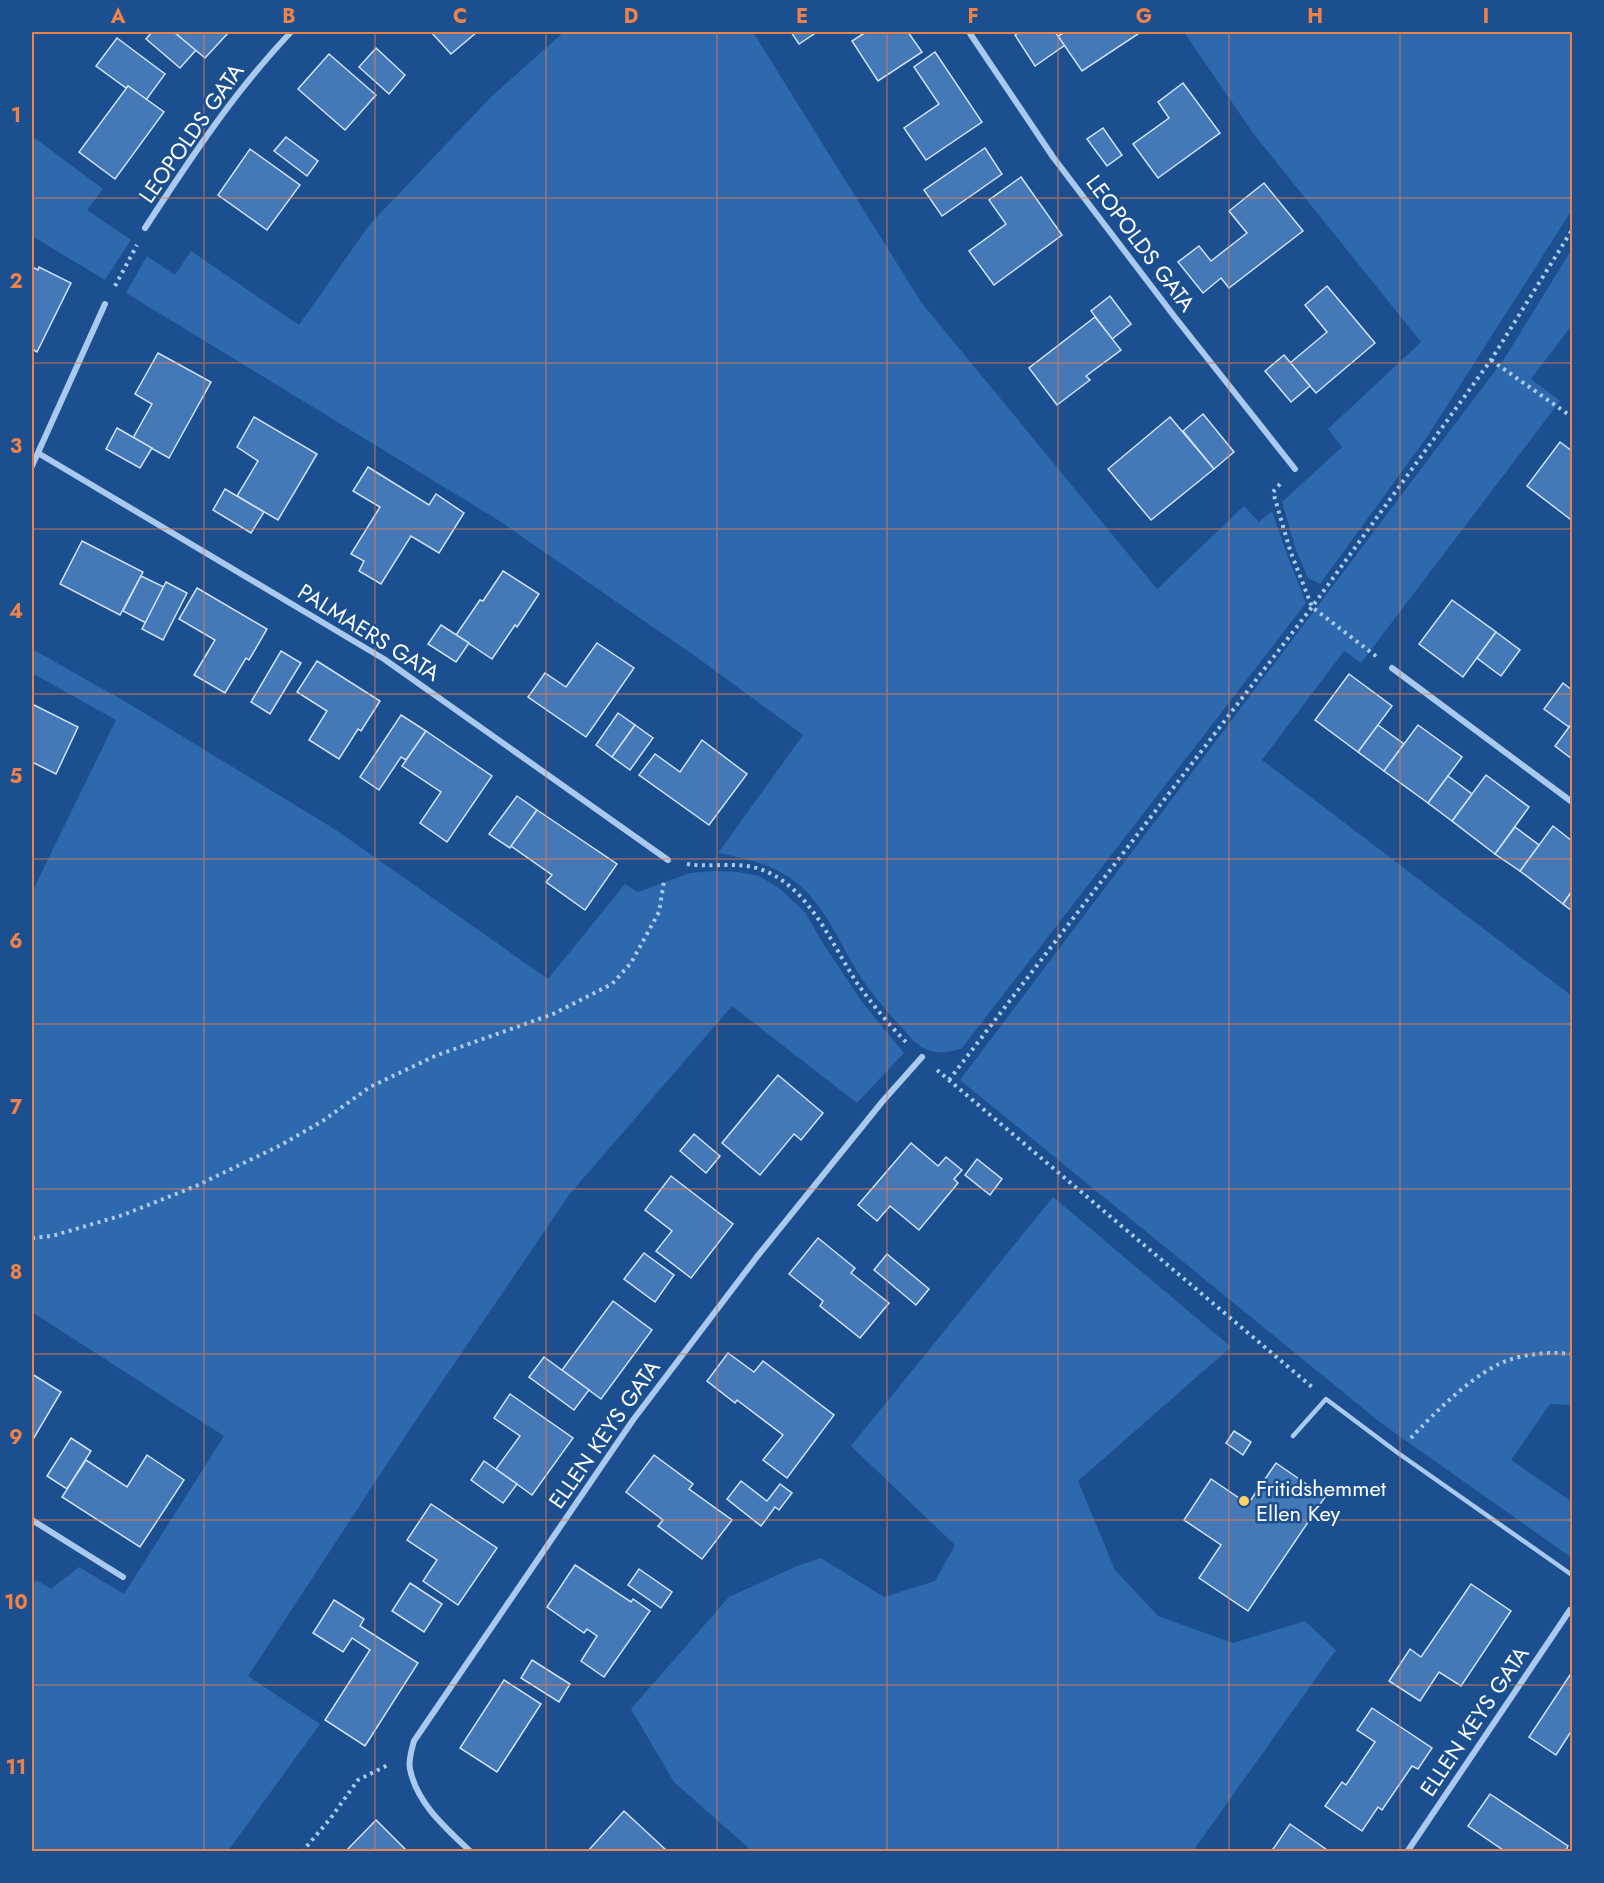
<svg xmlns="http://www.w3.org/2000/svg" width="1604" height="1883" font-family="Jost,sans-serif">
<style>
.green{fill:#2e69ad}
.building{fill:#4478b7;stroke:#cfe3fa;stroke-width:1.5}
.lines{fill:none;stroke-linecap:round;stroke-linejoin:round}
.path{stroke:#a9c9ee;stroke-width:4;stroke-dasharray:3 4.5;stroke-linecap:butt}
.lane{stroke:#a9c9ee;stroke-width:4.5}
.street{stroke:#a9c9ee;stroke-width:6}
.grid{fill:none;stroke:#ee8249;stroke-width:1.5;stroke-opacity:0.55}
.poi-dot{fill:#ffd166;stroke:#1b4f8f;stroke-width:2}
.labels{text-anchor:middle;stroke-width:5;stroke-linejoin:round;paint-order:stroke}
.street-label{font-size:22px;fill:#fff;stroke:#1b4f8f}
.poi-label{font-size:22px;fill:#fff;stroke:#1b4f8f;text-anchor:start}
.neatline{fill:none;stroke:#ee8249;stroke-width:2}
.grid-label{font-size:20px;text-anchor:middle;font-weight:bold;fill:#ee8249}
</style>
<rect width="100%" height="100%" fill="#1b4f8f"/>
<g class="green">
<path d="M564,32H753L921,302L1157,589L1244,506L1259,522L1272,511L1286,552L1306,603L962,1048C951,1052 942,1054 931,1051C920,1049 910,1037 903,1029C888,1013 874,997 862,979C842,948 827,908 798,884C773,864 749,859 718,853L803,735L695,656L498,520L126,293L147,256L175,275L191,251L299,325L370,224L493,95Z"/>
<path d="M1184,32H1572V210L1427,437L1320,584L1308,578L1296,550L1282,502L1342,447L1328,429L1421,342L1253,133Z"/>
<path d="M32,136L103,189L87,210L131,240L105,280L32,236Z"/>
<path d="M1572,249V325L1531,379L1560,401L1361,663L1344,651L1262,760L1572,996V1405L1550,1404L1511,1460L1572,1502V1558L1381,1423L960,1080L1504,359Z"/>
<path d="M32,649L126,702L336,830L548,979L625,884L638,892L690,873L713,871L738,872L759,876L779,888L805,912L822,942L862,1002L904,1053L857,1103L732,1006L569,1195L412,1426L248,1676L320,1724L228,1851H32V1587L36,1580L51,1589L79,1567L124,1594L224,1436L32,1312V892L116,720L32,673Z"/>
<path d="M1053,1197L1231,1347L1078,1481L1115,1570L1158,1616L1233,1643L1305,1621L1336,1650L1193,1851H752L674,1782L631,1709L729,1597L797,1566L821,1558L884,1597L935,1581L955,1545L851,1446Z"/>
</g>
<g class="building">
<path d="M152,32H174L196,50L180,68L146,39Z"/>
<path d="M174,32H229L205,58Z"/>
<path d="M431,32H477L451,54Z"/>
<path d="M791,32H817L799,44Z"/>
<path d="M866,32H908L922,52L878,81L852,41Z"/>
<path d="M1020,32H1055L1065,45L1035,66L1015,35Z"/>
<path d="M1065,32H1141L1082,71L1058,36Z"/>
<path d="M117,38L165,74L146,100L128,86L126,88L96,66Z"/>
<path d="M376,48L405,75L389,94L359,67Z"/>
<path d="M935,52L982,122L926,160L904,128L939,104L914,67Z"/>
<path d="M329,54L376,95L345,130L298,89Z"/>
<path d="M1183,83L1220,133L1158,178L1133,144L1169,118L1158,102Z"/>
<path d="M128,86L164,112L115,179L79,152Z"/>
<path d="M1103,128L1122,155L1107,166L1087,139Z"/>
<path d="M286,137L318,161L307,176L274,151Z"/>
<path d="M985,148L1002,174L942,216L924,190Z"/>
<path d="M250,149L300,185L267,230L218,195Z"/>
<path d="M1021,177L1062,235L994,285L969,251L1006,224L989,200Z"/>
<path d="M1264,183L1303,231L1229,288L1221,278L1203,293L1178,262L1199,246L1211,261L1247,233L1229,211Z"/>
<path d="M32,267L38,270L39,267L71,283L37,352L32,349Z"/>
<path d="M1327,286L1375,343L1316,393L1290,363L1327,332L1305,305Z"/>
<path d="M1110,296L1131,324L1112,339L1091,311Z"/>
<path d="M1095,317L1121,350L1086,376L1090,380L1057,405L1029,368Z"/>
<path d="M158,353L211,382L169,458L133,438L152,404L135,394Z"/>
<path d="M1284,355L1310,386L1291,402L1265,371Z"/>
<path d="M1203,414L1234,452L1214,469L1183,431Z"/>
<path d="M254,417L317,454L278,520L237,496L258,461L237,447Z"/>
<path d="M1170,417L1214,469L1151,520L1108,469Z"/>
<path d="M117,428L152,448L140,468L106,449Z"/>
<path d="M1560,442L1572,451V517L1570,519L1527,486Z"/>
<path d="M368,467L429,505L436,494L464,513L439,553L411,536L381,584L359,571L364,561L351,554L380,507L353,491Z"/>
<path d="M225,489L264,512L251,533L213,510Z"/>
<path d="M82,541L143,572L120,615L60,584Z"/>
<path d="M503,571L539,594L517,627L515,625L492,659L456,635L480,600L483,601Z"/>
<path d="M141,576L164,587L146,623L123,611Z"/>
<path d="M166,582L187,593L163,640L142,629Z"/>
<path d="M197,588L267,629L249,660L246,658L225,693L194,675L215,640L179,619Z"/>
<path d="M1452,600L1496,632L1463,677L1419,644Z"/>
<path d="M441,625L469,643L456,662L428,644Z"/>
<path d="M1496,632L1520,650L1501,676L1477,658Z"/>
<path d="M597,643L634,668L586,737L528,697L545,673L566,687Z"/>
<path d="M281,651L301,663L270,714L251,702Z"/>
<path d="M317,661L380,701L361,731L358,729L339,759L309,740L327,711L297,692Z"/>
<path d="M1349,674L1392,706L1358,752L1315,720Z"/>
<path d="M1563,683L1572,690V723L1569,727L1544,709Z"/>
<path d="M32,704L78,727L56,774L32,762Z"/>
<path d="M618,713L635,725L612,757L596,745Z"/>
<path d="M401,715L426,731L406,760L401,757L379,790L360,777Z"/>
<path d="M1572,723V759L1555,746Z"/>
<path d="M635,725L653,738L630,770L612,757Z"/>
<path d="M1378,725L1404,744L1384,771L1358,752Z"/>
<path d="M1418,725L1462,757L1428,803L1384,771Z"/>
<path d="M426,731L492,776L447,842L420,823L441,792L402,766Z"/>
<path d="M702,740L747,774L709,825L639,775L655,754L680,772Z"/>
<path d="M1486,775L1529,807L1495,854L1452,821Z"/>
<path d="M1448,776L1472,794L1452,821L1428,803Z"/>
<path d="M517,796L537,810L510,848L489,834Z"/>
<path d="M537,810L617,864L585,910L546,882L552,875L511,846Z"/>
<path d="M1553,826L1572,841V891L1563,904L1520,871Z"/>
<path d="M1515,827L1539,845L1520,871L1495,854Z"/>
<path d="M1572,891V911L1563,904Z"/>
<path d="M778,1075L823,1113L801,1140L794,1134L760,1175L722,1143Z"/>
<path d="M694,1134L720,1156L706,1173L680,1151Z"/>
<path d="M911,1143L938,1166L946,1157L962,1170L954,1179L958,1183L919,1230L890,1206L877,1221L858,1205Z"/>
<path d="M977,1159L1002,1179L990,1195L965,1175Z"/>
<path d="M671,1176L733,1224L691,1278L656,1251L672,1231L645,1210Z"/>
<path d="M818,1238L855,1268L851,1273L889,1303L860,1338L820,1306L823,1301L789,1274Z"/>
<path d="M644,1253L674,1275L655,1302L624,1279Z"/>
<path d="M887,1254L929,1289L916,1305L874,1270Z"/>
<path d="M613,1301L652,1330L601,1399L562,1370Z"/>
<path d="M728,1353L754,1372L763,1361L834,1415L787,1478L763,1460L783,1435L737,1400L735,1403L707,1381Z"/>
<path d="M544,1357L589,1390L574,1410L529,1377Z"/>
<path d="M32,1374L61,1392L32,1441Z"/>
<path d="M510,1394L573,1438L532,1495L496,1469L520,1436L494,1418Z"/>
<path d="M1234,1431L1251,1442L1243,1455L1226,1443Z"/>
<path d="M71,1438L91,1451L67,1489L47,1476Z"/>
<path d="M147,1455L184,1480L140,1547L62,1497L86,1460L127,1487Z"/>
<path d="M654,1455L693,1484L689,1489L732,1520L702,1559L658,1526L663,1520L626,1492Z"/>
<path d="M484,1461L517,1484L503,1503L471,1480Z"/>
<path d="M1276,1463L1325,1497L1248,1611L1199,1578L1221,1545L1184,1520L1211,1479L1248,1504Z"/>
<path d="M741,1481L767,1501L780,1484L792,1493L779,1510L775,1507L761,1526L727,1499Z"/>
<path d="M431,1504L497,1548L458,1605L423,1581L437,1560L407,1540Z"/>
<path d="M575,1565L631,1602L633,1599L650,1611L604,1677L581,1661L597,1636L587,1629L584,1633L547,1607Z"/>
<path d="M639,1569L672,1592L661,1608L628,1585Z"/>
<path d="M410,1583L442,1604L424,1632L392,1611Z"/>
<path d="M1471,1584L1511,1611L1461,1686L1439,1672L1420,1701L1389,1681L1410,1649L1421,1657Z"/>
<path d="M334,1600L364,1619L360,1626L418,1663L365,1746L325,1720L370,1650L352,1638L343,1652L313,1633Z"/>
<path d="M532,1660L570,1684L559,1702L521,1678Z"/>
<path d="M1572,1672V1730L1556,1755L1529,1737Z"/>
<path d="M504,1680L541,1704L497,1772L460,1748Z"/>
<path d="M1372,1708L1432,1748L1418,1769L1412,1766L1382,1810L1378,1807L1362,1831L1325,1806L1342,1782L1346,1785L1375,1742L1357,1730Z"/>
<path d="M1490,1794L1568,1846L1565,1852H1506L1468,1826Z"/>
<path d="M624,1811L665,1849L663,1852H587Z"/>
<path d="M376,1820L408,1852H345Z"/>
<path d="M1290,1824L1330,1852H1271Z"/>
</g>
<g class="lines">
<g class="path">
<path d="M115,286L137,245"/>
<path d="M1491,360L1572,417"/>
<path d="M1280,484L1273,492L1290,550L1312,607L1377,657"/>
<path d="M687,864C711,868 736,861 760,869C809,886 831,943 857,983C872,1004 889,1025 907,1043"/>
<path d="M937,1070L1312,1387"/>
<path d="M949,1080L1312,607L1491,360L1572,230"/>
<path d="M32,1238L52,1236L123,1215L196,1186L281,1145L324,1120L370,1087L435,1056L553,1014L612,984L631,963L659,912L664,881"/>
<path d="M1411,1438C1434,1413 1479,1368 1512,1359C1532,1353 1553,1352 1572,1354"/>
<path d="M302,1852L330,1819L358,1780L388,1765"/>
</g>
<path class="lane" d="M1293,1436L1326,1399L1398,1453L1572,1575"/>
<g class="street">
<path d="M969,32L1053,157L1174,316L1295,469"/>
<path d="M145,228C190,159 234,92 291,32"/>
<path d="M38,453L384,659L668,860"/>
<path d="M32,466L105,304"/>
<path d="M1392,668L1572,802"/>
<path d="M32,1520L123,1577"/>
<path d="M471,1852C446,1828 417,1804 410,1769C408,1760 412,1749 414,1741L633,1420L756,1258L882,1102L922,1057"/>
<path d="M1407,1852L1570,1610"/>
</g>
</g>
<path class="grid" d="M204,32V1852M375,32V1852M546,32V1852M717,32V1852M887,32V1852M1058,32V1852M1229,32V1852M1400,32V1852M32,198H1572M32,363H1572M32,529H1572M32,694H1572M32,859H1572M32,1024H1572M32,1189H1572M32,1354H1572M32,1520H1572M32,1685H1572"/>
<circle class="poi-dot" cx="1244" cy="1501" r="6"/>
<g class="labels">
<g class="street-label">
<text transform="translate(191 133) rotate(-55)" y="8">LEOPOLDS GATA</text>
<text transform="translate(1141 243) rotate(53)" y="8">LEOPOLDS GATA</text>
<text transform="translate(369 632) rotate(32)" y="8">PALMAERS GATA</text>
<text transform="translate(604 1434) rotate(-55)" y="8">ELLEN KEYS GATA</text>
<text transform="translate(1474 1721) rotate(-56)" y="8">ELLEN KEYS GATA</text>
</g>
<g class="poi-label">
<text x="1256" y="1496">Fritidshemmet<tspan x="1256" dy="25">Ellen Key</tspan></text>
</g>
</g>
<rect width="1604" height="1883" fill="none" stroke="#1b4f8f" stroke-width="66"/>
<rect x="33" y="33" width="1538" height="1817" class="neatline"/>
<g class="grid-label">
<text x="118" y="23">A</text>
<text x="289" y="23">B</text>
<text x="460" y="23">C</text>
<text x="631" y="23">D</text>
<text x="802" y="23">E</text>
<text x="973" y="23">F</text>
<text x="1144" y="23">G</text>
<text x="1315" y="23">H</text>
<text x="1486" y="23">I</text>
<text x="16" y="122">1</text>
<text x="16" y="288">2</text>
<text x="16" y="453">3</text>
<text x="16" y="618">4</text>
<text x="16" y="783">5</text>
<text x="16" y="948">6</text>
<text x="16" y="1114">7</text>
<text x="16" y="1279">8</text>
<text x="16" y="1444">9</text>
<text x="16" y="1609">10</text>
<text x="16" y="1774">11</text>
</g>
</svg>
